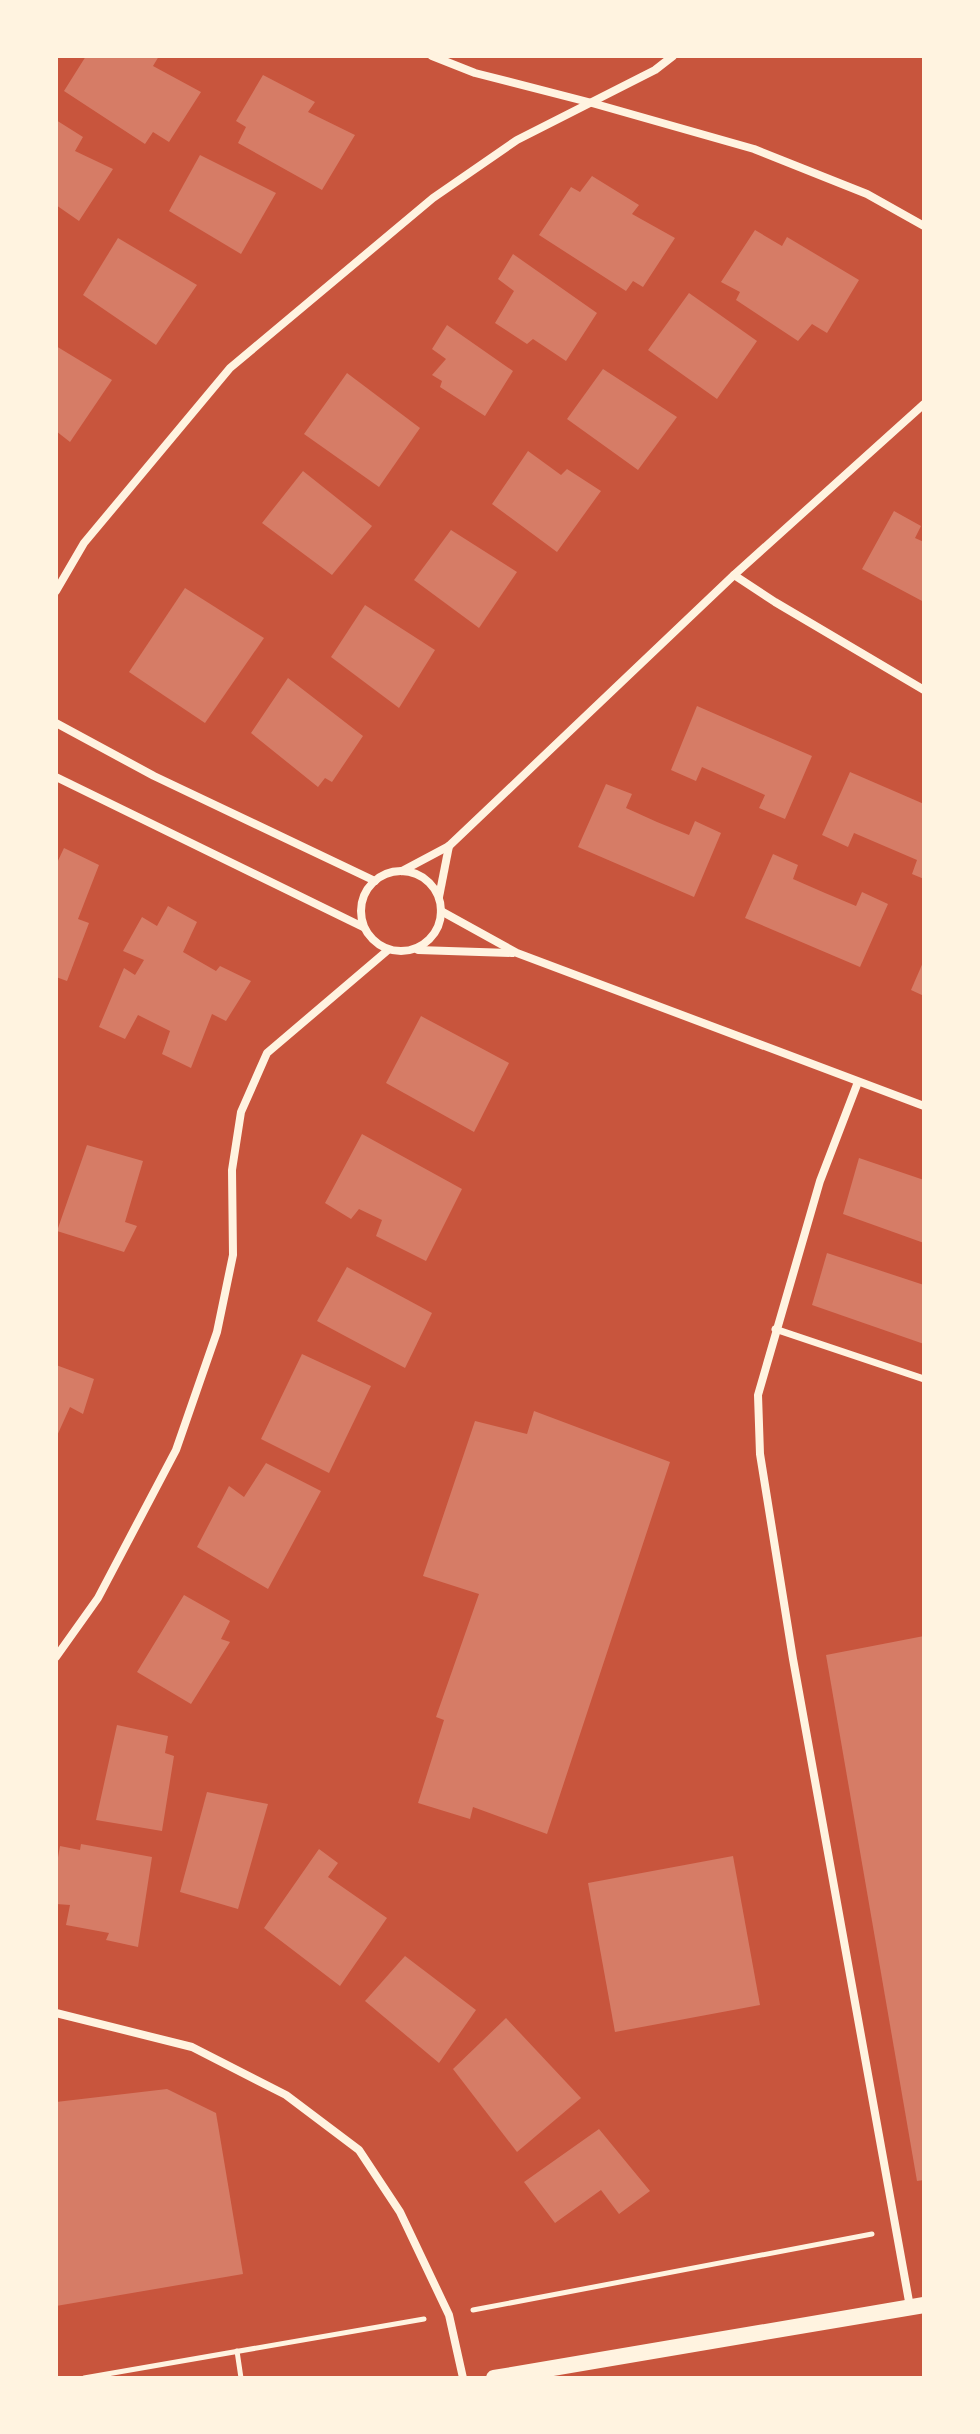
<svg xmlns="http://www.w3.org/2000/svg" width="980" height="2434" font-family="'Fira Sans',sans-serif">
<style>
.building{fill:#d67c66}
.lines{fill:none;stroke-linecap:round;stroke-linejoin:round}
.path{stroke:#fff3e0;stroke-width:5}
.pedestrian{stroke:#fff3e0;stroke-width:7}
.minor{stroke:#fff3e0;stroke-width:8}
.secondary{stroke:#fff3e0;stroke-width:16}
</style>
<rect width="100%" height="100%" fill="#c8553d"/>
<g class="building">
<path d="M86,56H159L153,66L201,92L169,142L153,132L145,144L64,91Z"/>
<path d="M263,75L315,102L308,112L355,135L322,190L238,143L246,127L236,121Z"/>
<path d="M56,120L83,137L75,151L113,169L79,221L56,205Z"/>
<path d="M200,155L276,193L241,254L169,211Z"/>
<path d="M592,176L639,205L632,214L675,238L643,287L633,281L626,291L539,235L571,187L580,192Z"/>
<path d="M755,230L782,246L787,237L859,280L827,333L812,324L798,341L736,300L740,292L721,282Z"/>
<path d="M118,238L197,285L156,345L83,295Z"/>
<path d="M513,254L597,313L566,361L533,339L527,344L495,323L514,291L498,279Z"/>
<path d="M689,293L757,341L717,399L648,350Z"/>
<path d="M447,325L513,371L485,416L440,387L442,381L432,375L446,359L432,349Z"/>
<path d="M56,346L112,380L70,442L56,431Z"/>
<path d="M603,369L677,417L638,470L567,419Z"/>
<path d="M347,373L420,428L379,487L304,434Z"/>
<path d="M528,451L561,475L567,469L601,491L557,552L492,504Z"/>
<path d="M303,471L372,526L332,575L262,523Z"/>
<path d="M894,511L921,526L915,538L924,542V602L862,569Z"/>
<path d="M451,530L517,572L479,628L414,580Z"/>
<path d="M185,588L264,638L205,723L129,672Z"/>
<path d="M365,605L435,650L399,708L331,657Z"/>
<path d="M288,678L363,736L332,782L325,778L318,787L251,733Z"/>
<path d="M697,706L812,756L785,819L759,808L765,795L702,767L696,781L671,770Z"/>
<path d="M850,772L924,804V879L912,874L917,860L854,833L848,847L822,835Z"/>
<path d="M606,784L632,794L626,808L657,822L689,835L695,821L721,833L694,897L578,847Z"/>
<path d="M64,848L99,865L78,919L89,923L67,981L56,977V865Z"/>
<path d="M773,854L798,865L793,879L825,893L856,906L862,892L888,904L860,967L745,918Z"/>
<path d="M168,906L197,922L183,952L216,971L220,966L251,981L226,1021L212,1014L191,1068L162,1054L170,1031L138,1015L125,1039L99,1027L124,968L135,975L144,960L123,951L142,917L157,926Z"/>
<path d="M924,960V996L911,990Z"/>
<path d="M421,1016L509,1063L474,1132L386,1083Z"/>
<path d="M362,1134L462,1189L426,1261L376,1236L382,1220L359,1209L351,1219L325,1203Z"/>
<path d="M87,1145L143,1161L125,1222L137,1226L124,1252L57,1231Z"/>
<path d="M859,1158L924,1180V1243L843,1214Z"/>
<path d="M827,1253L924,1285V1344L812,1305Z"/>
<path d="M347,1267L432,1313L405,1368L317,1321Z"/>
<path d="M302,1354L371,1386L329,1473L261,1439Z"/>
<path d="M56,1365L94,1379L83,1414L70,1407L56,1438Z"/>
<path d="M534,1411L670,1462L547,1834L473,1807L470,1819L418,1803L444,1720L436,1717L479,1594L423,1576L475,1421L527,1434Z"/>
<path d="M266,1463L321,1491L268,1589L197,1547L229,1486L244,1497Z"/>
<path d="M184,1595L230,1621L221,1639L230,1642L191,1704L137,1672Z"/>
<path d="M924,1636V2180L917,2181L826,1655Z"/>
<path d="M117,1725L168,1736L165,1753L174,1756L162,1831L96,1820Z"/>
<path d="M207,1792L268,1804L238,1909L180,1892Z"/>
<path d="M81,1844L152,1857L138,1947L106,1940L109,1933L66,1925L70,1905L56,1904V1869L60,1846L80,1850Z"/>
<path d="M319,1849L338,1863L328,1877L387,1918L340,1986L264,1928Z"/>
<path d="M733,1856L760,2005L615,2032L588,1883Z"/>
<path d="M405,1956L476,2010L439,2063L365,2001Z"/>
<path d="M506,2018L581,2098L517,2152L453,2069Z"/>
<path d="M167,2089L216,2113L243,2274L56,2306V2102Z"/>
<path d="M599,2129L650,2191L619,2214L601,2190L555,2223L524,2182Z"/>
</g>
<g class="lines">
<g class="path">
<path d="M473,2310L872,2234"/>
<path d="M237,2351L241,2378"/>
<path d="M84,2378L424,2319"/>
</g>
<path class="pedestrian" d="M775,1329L924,1379"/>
<g class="minor">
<path d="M432,56L475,73L592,103L754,149L867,194L924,226"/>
<path d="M734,575L775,602L924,690"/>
<path d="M56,591L84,543L230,368L433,198L517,140L655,70L673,56"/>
<path d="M56,723L154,776L375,881"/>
<path d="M56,777L363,927"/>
<circle cx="401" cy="911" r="40"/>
<path d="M402,871L449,846L734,575L924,404"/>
<path d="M439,897L449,846"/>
<path d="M441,911L517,953L924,1106"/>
<path d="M418,950L512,953"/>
<path d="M858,1082L820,1181L758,1395L760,1454L793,1659L910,2307"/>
<path d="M56,1657L98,1598L176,1450L217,1332L233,1255L232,1170L241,1112L267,1053L388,950"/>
<path d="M56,2013L192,2047L286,2095L359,2150L400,2212L449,2315L463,2378"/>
</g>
<path class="secondary" d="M494,2378L924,2305"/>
</g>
<rect width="980" height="2434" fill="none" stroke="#fff3e0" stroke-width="116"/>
</svg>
